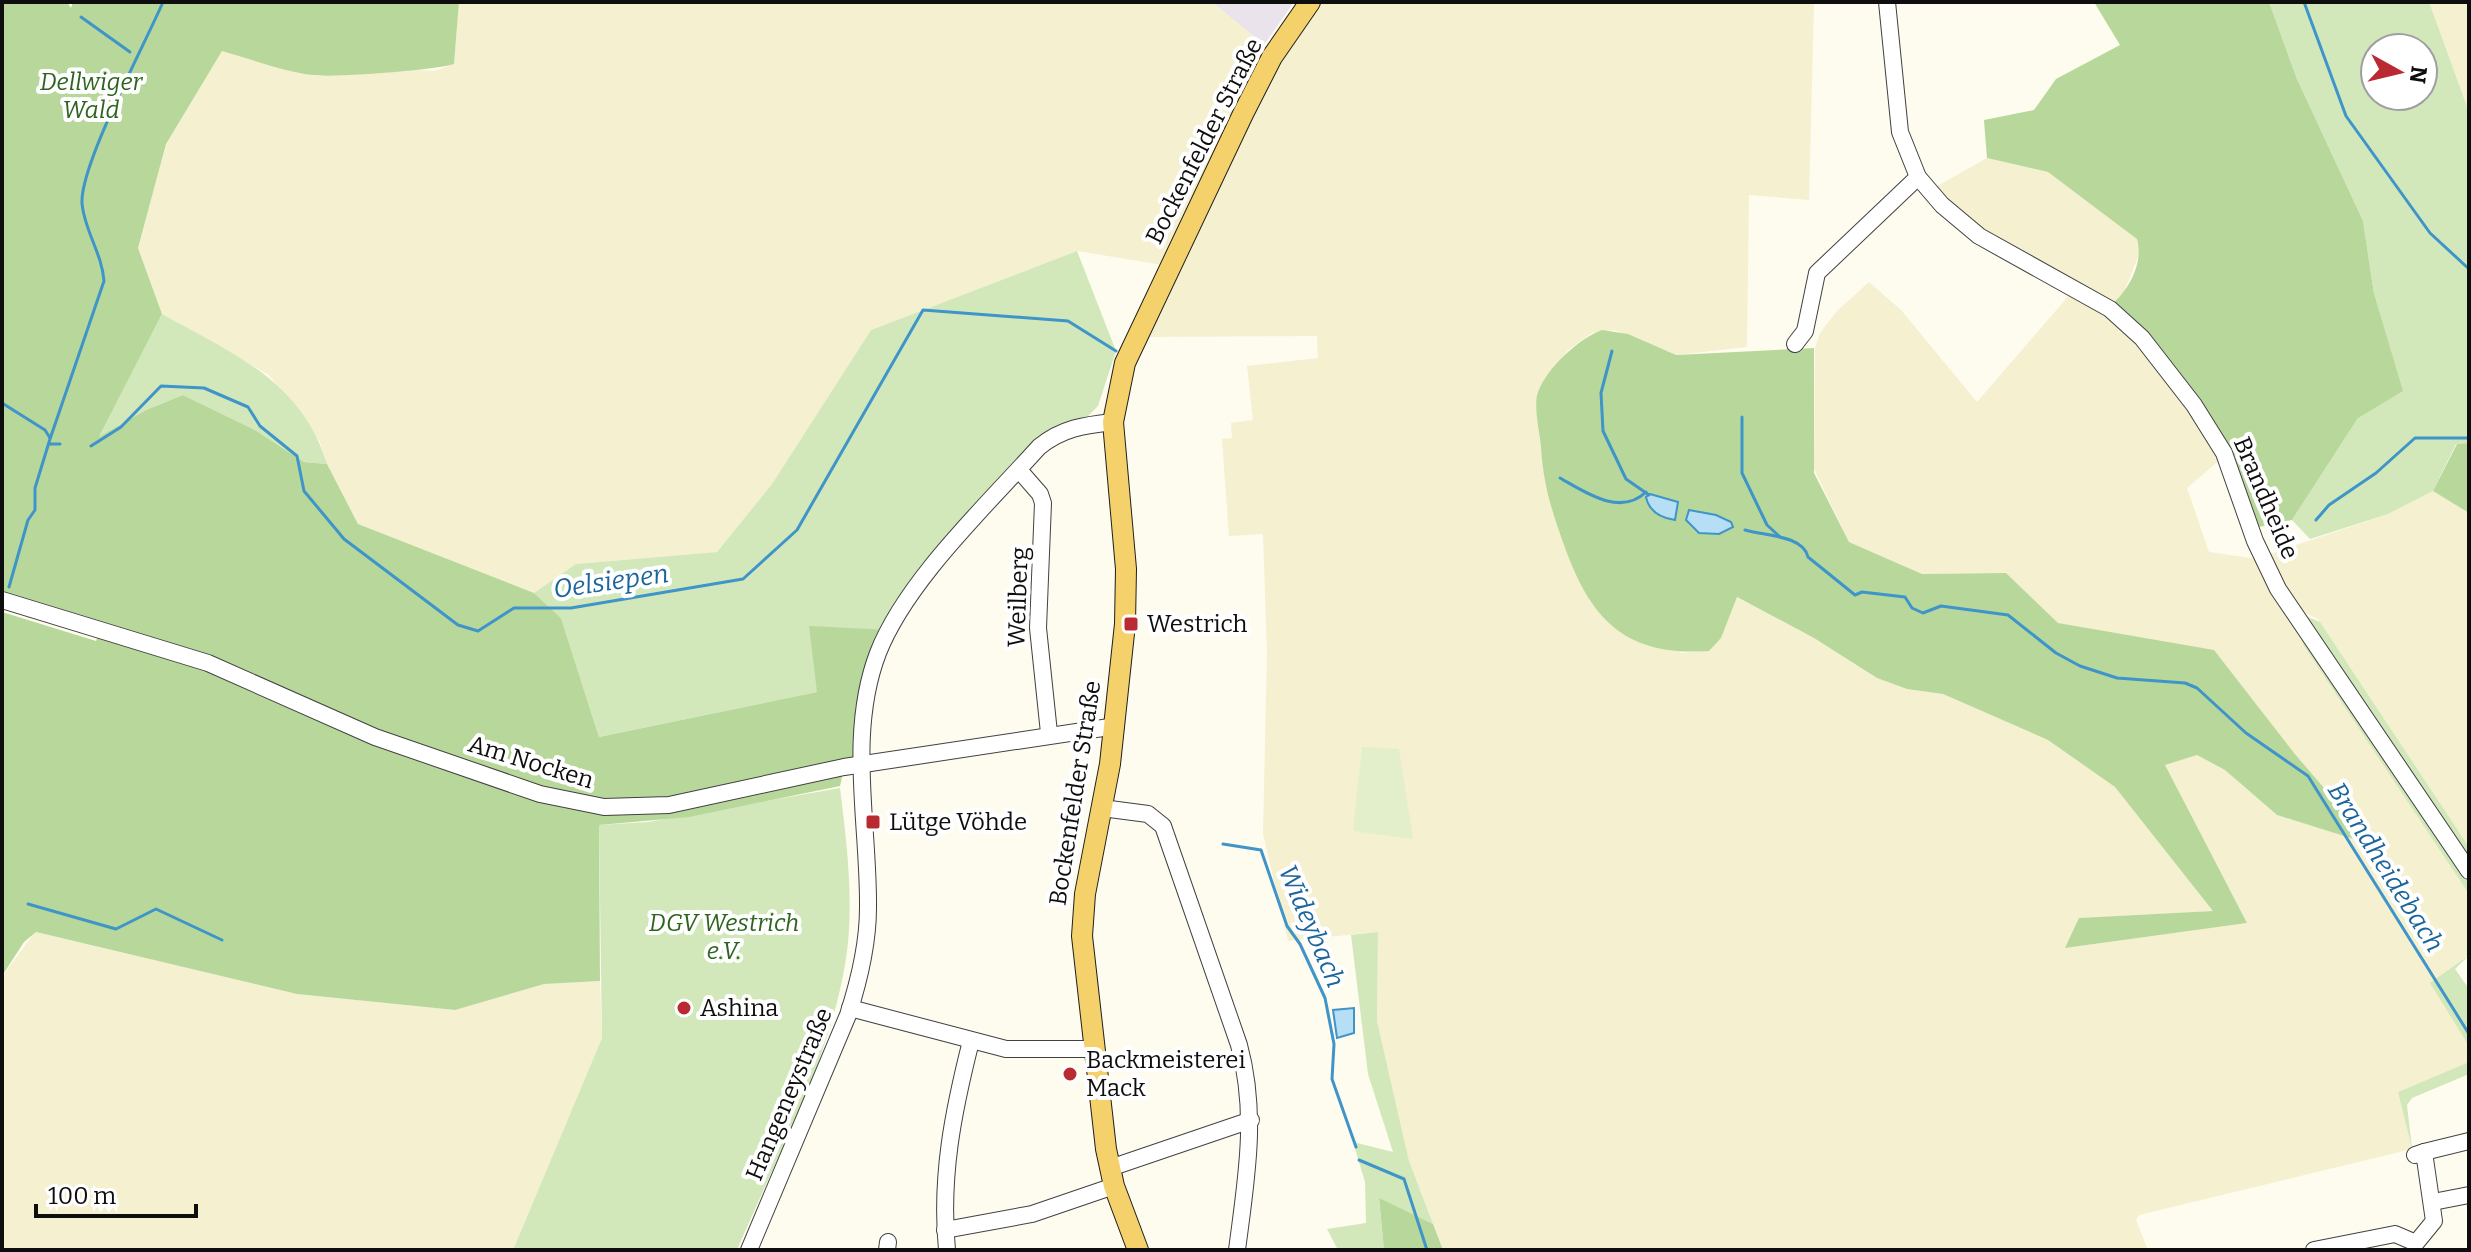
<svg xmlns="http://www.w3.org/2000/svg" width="2471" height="1252" font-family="Bitter,serif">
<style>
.industrial{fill:#ebe3ec}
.farmland{fill:#f4f0d0}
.green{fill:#d2e8ba;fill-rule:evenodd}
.forest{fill:#b7d89a}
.pitch{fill:#e3efcb}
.water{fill:#b6def4;stroke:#3f94c9;stroke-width:2}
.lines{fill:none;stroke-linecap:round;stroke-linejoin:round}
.stream{stroke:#3f94c9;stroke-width:3}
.minor-casing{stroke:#414141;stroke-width:18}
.major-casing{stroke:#1f1f1f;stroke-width:22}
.minor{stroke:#fff;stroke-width:16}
.major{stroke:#f4d16a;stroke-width:20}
.poi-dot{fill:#ba2a32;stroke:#fff;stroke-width:3}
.labels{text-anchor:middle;stroke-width:8;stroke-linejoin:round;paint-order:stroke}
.park-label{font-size:24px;font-style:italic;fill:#2f6420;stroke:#fff}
.street-label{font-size:24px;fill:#0e0e0e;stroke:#fff}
.poi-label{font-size:24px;fill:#0e0e0e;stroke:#fff;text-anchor:start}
.water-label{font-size:26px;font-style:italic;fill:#1b659c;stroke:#fff}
</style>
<rect width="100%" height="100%" fill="#fefbef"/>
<path class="industrial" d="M1212,2H1294L1264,45Z"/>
<g class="farmland">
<path d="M459,2H1212L1264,45L1272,57L1310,2H1814L1809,200L1749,195L1747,347L1676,355L1614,330L1592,333L1568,350L1537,393L1680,653L1708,651L1721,638L1736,597L1814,638L1877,678L1907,689L1943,694L2048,740L2115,787L2214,911L2080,918L2066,948L2247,923L2164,765L2197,755L2225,770L2277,815L2372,843L2294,753L2109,633L2057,623L2006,573L1922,574L1849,542L1814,469L1815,348L1820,333L1836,312L1869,282L1901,310L1977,402L2072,292L2140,340L2223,457L2187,488L2209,552L2258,559L2304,646L2469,894V954L2431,983L2469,1046V1062L2398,1092L2412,1149L2139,1215L2136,1220L2148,1250H1443L1409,1161L1377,1021L1378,932L1288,941L1263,834L1267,653L1263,534L1229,536L1222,439L1232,438L1231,423L1253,420L1247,366L1318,358L1317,336L1137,337L1170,266L1077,251L871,330L772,484L717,552L576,564L534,593L358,524L327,464L320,442L269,375L162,314L138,248L166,144L222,51L314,76L411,69L434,71L454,64Z"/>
<path d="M2429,2H2469V112Z"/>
<path d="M1987,158L2048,172L2130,231L2138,239L2140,252L2123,294L2112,304L1984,235L1932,189Z"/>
<path d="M2433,491L2469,513V847L2318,619L2301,611L2283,590L2267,555L2388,514Z"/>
<path d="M35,932L297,994L455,1010L544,984L600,981L602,1038L513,1250H2V977Z"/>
</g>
<g class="green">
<path d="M2269,2H2429L2469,112V443L2456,444L2433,491L2388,514L2310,539L2292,520L2358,418L2374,294L2363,221L2297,79ZM2375,48H2423V96H2375Z"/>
<path d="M1077,251L1116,351L1098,406L1078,426L1039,447L889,630L817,692L599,737L561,618L534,593L576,564L717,552L772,484L871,330Z"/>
<path d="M162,314C233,354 301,380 327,464L304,462L255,430L183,395L146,410L98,439Z"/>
<path d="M2285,607L2320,622L2469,847V894L2304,646Z"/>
<path d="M840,788C847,845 855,908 845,965C828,1064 776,1158 737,1250H513L602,1038L599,825L648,822Z"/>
<path d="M1378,932L1377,1021L1409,1161L1433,1224L1379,1199L1384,1250H1338L1327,1229L1366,1223L1365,1182L1353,1142L1393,1152L1368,1074L1351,935Z"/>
<path d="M2469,955L2455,969L2469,989V1046L2430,983Z"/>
<path d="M2469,1062V1074L2412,1098L2407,1105L2412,1149L2398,1092Z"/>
</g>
<g class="forest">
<path d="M2,2H67L71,8L73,2H459L454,64C436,70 332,78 312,75C282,71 251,59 222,51L166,144L138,248L162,314L99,437L146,410L183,395L255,430L304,462L327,464L358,524L534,593L561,618L599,737L817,692L809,626L889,630L878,655L862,765L844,768L840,786L689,817L599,825L600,981L544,984L455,1010L297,994L36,932L24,942L2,976V612L96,641L102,625L2,594Z"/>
<path d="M2094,2H2269L2297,79L2363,221L2374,294L2403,391L2358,418L2292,520L2259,527L2238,474L2112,304C2129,290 2144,262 2137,239L2048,172L1987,158L1984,120L2034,110L2056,79L2120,45Z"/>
<path d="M1602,330L1628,334L1676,355L1814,348V473L1849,542L1922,574L2006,573L2058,623L2214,650L2294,753L2373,845L2277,815L2225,770L2197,755L2165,765L2247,923L2065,948L2079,918L2213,911L2115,787L2048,740L1943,694L1907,689L1877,678L1814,638L1737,597L1721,638L1709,651C1623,657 1589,617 1563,542C1551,509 1543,482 1541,447C1540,433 1533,406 1538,392C1547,368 1578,339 1602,330Z"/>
<path d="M2469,443V513L2433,491L2457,444Z"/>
<path d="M1379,1198L1433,1224L1443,1250H1384Z"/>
</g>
<path class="pitch" d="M1362,747L1399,749L1413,839L1353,831Z"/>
<g class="water">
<path d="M1650,494L1678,502L1675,520C1661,518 1649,511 1646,497Z"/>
<path d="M1689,510L1716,515L1731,522L1733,527L1719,534L1699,533L1686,520Z"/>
<path d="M1354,1008V1033L1337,1038L1333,1010Z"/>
</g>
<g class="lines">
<g class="stream">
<path d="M2304,2L2346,116L2430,233L2469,269"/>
<path d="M81,17L130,52"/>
<path d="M1612,351L1601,393L1603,431L1626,479L1649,495"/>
<path d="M2,403L45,430L50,438"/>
<path d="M1742,417V473L1767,525L1780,537"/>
<path d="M49,444H60"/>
<path d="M91,446L121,427L161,386L204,388L248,407L260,426L297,456L304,491L344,539L458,625L478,631L514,608H571L743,579L797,530L923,310L1068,321L1116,351"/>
<path d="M1560,478C1585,492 1620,517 1646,492"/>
<path d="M2316,520L2329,505L2376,473L2415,438H2469"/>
<path d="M1745,530C1765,536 1803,535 1808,557L1855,595L1862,592L1905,597L1912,608L1923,613L1941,606L2008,615L2056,653L2080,666L2117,678L2185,683L2197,688L2246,733L2308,776L2469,1034"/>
<path d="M9,587L28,520L35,510V488L50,439L104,281C102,253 84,230 82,203C80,165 145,44 163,2"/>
<path d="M1223,844L1261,850L1287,926L1300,944L1325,998L1334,1044L1332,1079L1356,1147"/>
<path d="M28,904L116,929L156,909L222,940"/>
<path d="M1359,1160L1404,1179L1427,1250"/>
</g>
<g class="minor-casing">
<g id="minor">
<path d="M1887,2L1900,132L1918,177L1942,205L1979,236L2110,309L2142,338L2194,405L2224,453L2255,541L2278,589L2469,871"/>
<path d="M1795,344L1805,331L1817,273L1918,177"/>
<path d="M1019,470L1040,494L1043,503L1038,628L1049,733"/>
<path d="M2,600L208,663L375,737L540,794L604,807L669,805L844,767L1116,726"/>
<path d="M1102,808L1148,814L1163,826L1239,1045C1258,1115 1246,1180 1237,1250"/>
<path d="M850,1008L1006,1049H1094"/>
<path d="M2424,1152L2469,1141"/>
<path d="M1110,1168L1251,1120"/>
<path d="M2433,1202L2469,1195"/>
<path d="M945,1230L1032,1214L1114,1186"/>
<path d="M749,1250L848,1015C859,981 868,944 868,908C869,824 847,734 878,653C906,581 987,505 1039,447C1062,428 1085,425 1113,422"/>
<path d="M887,1250L888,1242"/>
<path d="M947,1250C940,1177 953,1112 971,1041"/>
<path d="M2314,1250L2395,1234L2416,1243L2434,1221L2424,1152L2415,1155"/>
</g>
</g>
<g class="major-casing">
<path id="major" d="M1138,1250L1114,1186L1106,1149L1082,936L1085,894L1110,764L1125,624L1126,569L1113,422L1125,363L1243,114L1272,57L1310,2"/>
</g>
<use href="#minor" class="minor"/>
<use href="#major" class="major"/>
</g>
<g class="poi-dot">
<rect x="1123" y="616" width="16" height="16" rx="4"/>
<rect x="865" y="814" width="16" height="16" rx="4"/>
<circle cx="684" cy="1008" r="8"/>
<circle cx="1070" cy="1074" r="8"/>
</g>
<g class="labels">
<g class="park-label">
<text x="91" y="90">Dellwiger<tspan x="91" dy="28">Wald</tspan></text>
<text x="724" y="931">DGV Westrich<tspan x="724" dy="28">e.V.</tspan></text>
</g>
<g class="street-label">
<text transform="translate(1204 141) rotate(-63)" y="8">Bockenfelder Straße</text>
<text transform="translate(2266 498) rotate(67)" y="8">Brandheide</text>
<text transform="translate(1018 597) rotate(-88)" y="8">Weilberg</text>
<text transform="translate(531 762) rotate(17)" y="8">Am Nocken</text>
<text transform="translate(1075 793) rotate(-81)" y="8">Bockenfelder Straße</text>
<text transform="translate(789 1094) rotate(-67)" y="8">Hangeneystraße</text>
</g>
<g class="poi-label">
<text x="1147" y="632">Westrich</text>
<text x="889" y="830">Lütge Vöhde</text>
<text x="700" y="1016">Ashina</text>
<text x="1086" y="1068">Backmeisterei<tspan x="1086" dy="28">Mack</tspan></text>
</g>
<g class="water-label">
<text transform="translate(611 581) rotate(-8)" y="9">Oelsiepen</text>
<text transform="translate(2386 867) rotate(58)" y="9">Brandheidebach</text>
<text transform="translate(1312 926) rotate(67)" y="9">Wideybach</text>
</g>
</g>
<rect width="2471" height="1252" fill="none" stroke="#0e0e0e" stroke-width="8"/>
<g transform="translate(2399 72) rotate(98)"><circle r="38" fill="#ffffff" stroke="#9f9f9f" stroke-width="2"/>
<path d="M0-6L14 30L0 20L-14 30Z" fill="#ba2a32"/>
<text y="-12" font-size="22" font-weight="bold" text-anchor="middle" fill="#0e0e0e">N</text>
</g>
<path d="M36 1204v12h160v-12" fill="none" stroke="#0e0e0e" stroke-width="4"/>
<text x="48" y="1204" font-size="24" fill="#0e0e0e" stroke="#ffffff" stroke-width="6" paint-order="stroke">100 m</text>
</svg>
